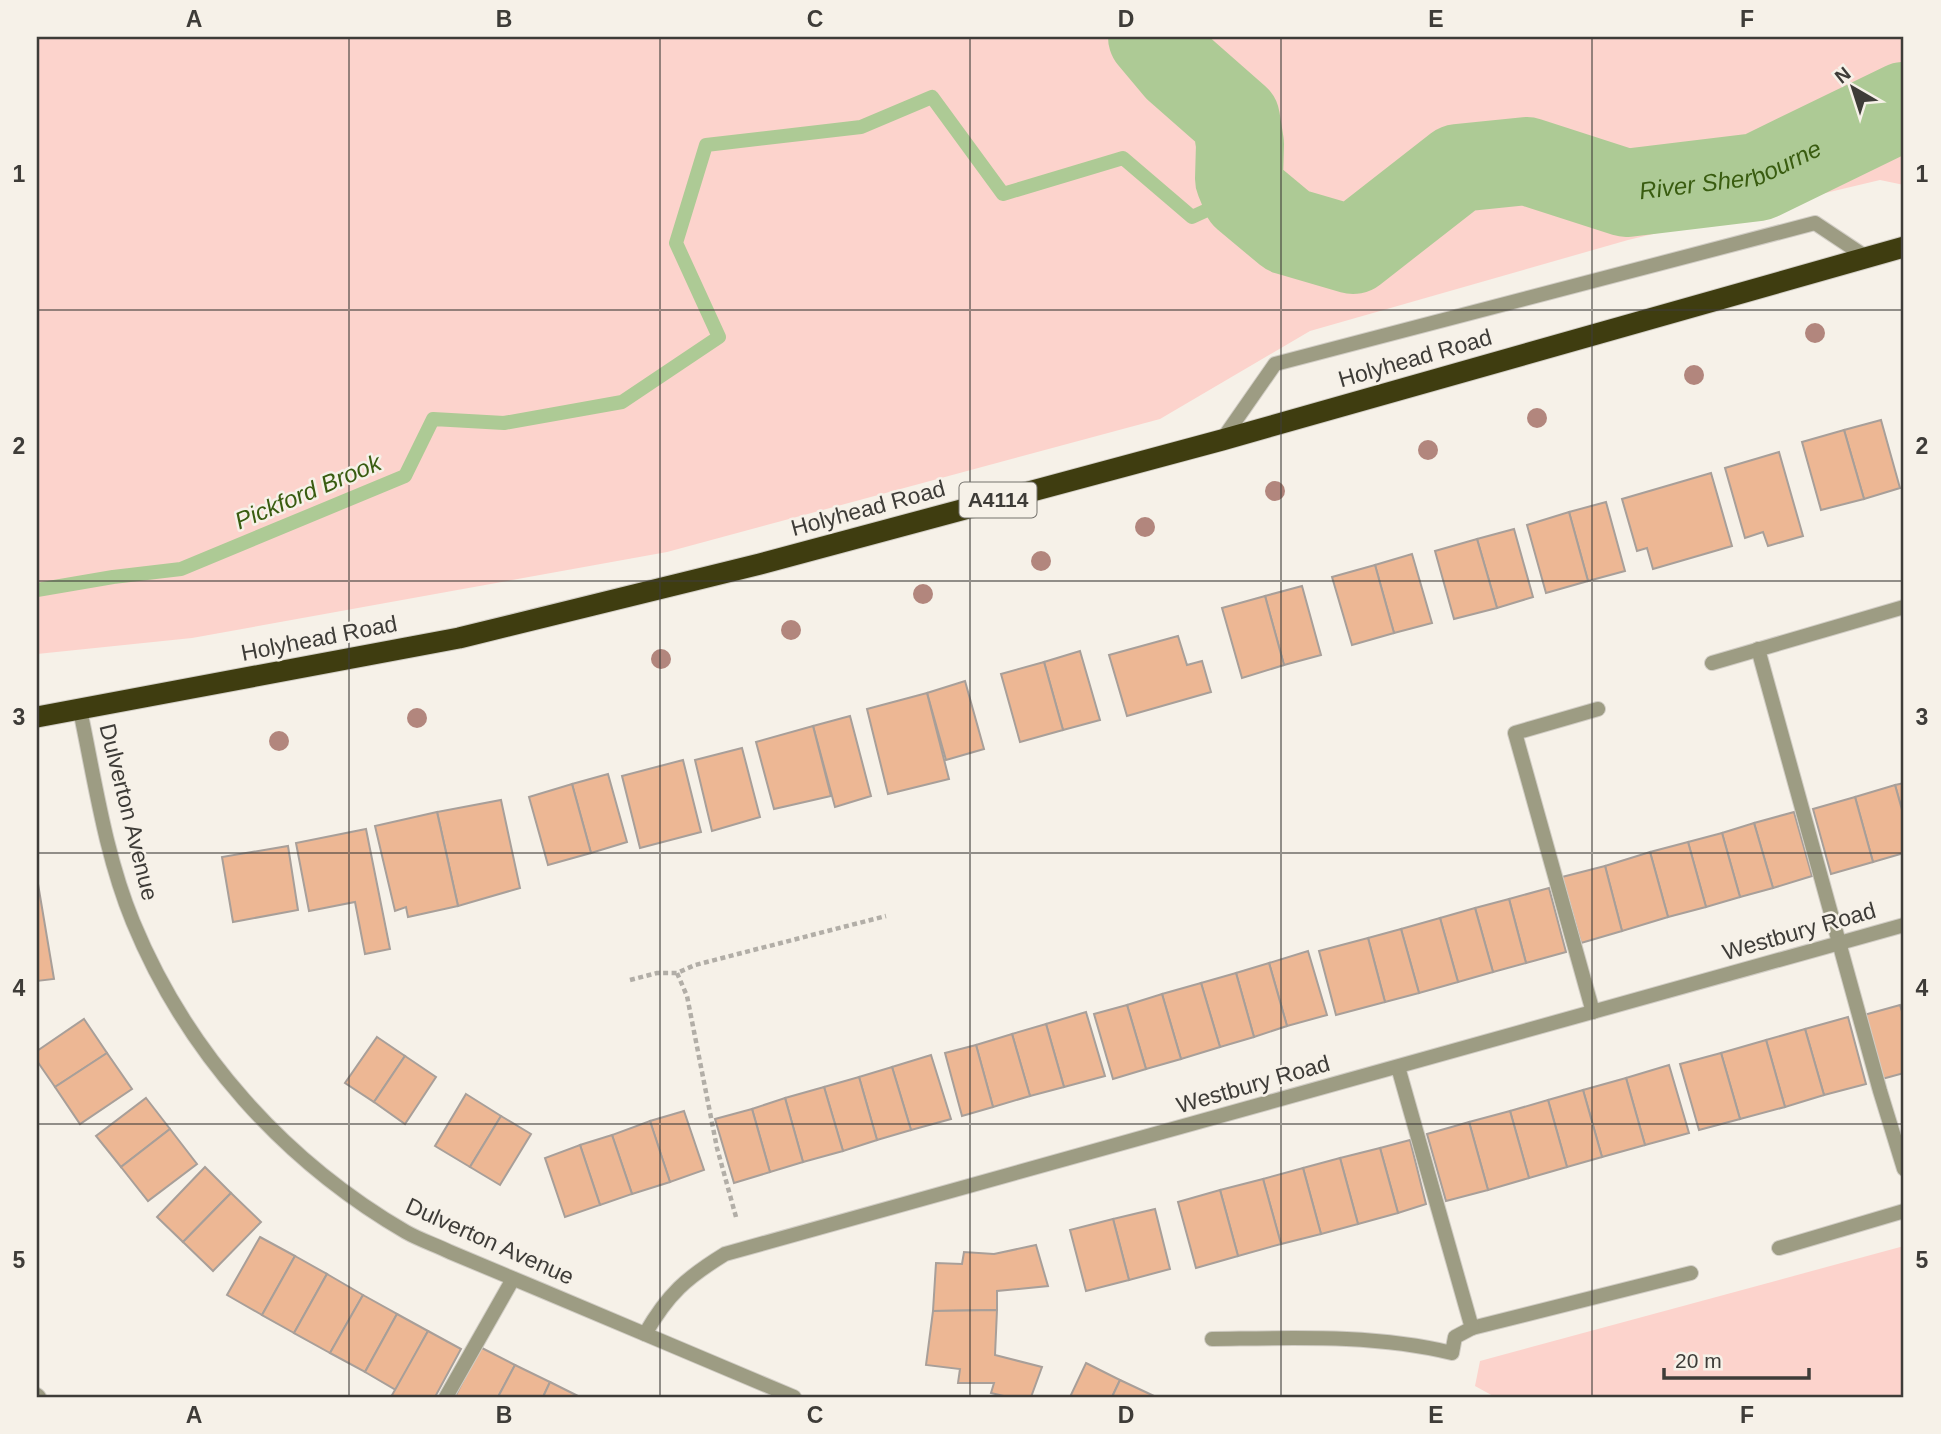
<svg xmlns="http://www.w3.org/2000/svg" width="1941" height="1434" font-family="Helvetica,sans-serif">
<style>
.green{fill:#fcd3cc}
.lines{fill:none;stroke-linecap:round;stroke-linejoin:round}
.stream{stroke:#adca95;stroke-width:14}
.river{stroke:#adca95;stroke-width:88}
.building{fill:#edb794;stroke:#a89f99;stroke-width:2}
.lane-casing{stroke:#d1cdc5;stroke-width:16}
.street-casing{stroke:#d1cdc5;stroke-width:16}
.highway-casing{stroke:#d1cdc5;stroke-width:23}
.path{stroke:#b2aea7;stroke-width:4.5;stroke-dasharray:5 3.5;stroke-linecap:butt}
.lane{stroke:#9d9c83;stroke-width:14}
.street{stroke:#9d9c83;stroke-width:14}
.highway{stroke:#3f3d10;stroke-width:21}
.tree{fill:#b2867d}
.grid{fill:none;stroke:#3e3c38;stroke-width:2;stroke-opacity:0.55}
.labels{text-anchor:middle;stroke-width:5;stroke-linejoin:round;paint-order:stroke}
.shield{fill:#f6f1e8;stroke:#75726d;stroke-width:2}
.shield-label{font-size:21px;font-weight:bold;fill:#3e3c38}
.street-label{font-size:23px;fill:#3e3c38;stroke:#f6f1e8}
.water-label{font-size:24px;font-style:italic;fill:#395c10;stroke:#f6f1e8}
.neatline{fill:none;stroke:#3e3c38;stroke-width:2.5}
.grid-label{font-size:23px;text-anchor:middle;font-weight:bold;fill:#3e3c38}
</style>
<rect width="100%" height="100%" fill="#f6f1e8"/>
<g class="green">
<path d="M37,37H1904V185L1880,180L1628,240L1310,331L1160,419L667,552L192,638L37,654Z"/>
<path d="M1904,1246V1397H1495L1475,1386L1480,1361Z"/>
</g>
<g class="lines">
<path class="stream" d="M37,590L113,577L181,569L405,476L433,419L504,423L622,402L719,337L676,243L706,145L861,127L932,97L1003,194L1123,158L1192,217L1229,200L1246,196"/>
<path class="river" id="s1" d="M1152,37L1178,68L1236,119L1240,144L1239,179L1246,196L1288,231L1353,250L1458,168L1527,161L1626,193L1758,177L1904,106"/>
</g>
<g class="building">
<path d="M1881,420L1900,488L1864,499L1844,430Z"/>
<path d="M1844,430L1864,499L1821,510L1802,442Z"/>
<path d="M1779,452L1803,536L1768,546L1763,532L1745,538L1725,468Z"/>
<path d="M1711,473L1732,546L1653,569L1647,548L1637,551L1622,499Z"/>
<path d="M1606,502L1625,571L1588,581L1569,512Z"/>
<path d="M1569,512L1588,581L1546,593L1527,525Z"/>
<path d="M1514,529L1533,597L1497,608L1477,539Z"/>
<path d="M1477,539L1497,608L1454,619L1435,551Z"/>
<path d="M1412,554L1432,623L1394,633L1375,565Z"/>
<path d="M1375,565L1394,633L1352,645L1332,577Z"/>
<path d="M1302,586L1321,655L1284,665L1265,596Z"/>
<path d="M1265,596L1284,665L1242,678L1222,608Z"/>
<path d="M1178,636L1187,665L1202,661L1211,692L1127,716L1109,655Z"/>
<path d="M1080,651L1100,720L1063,730L1044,662Z"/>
<path d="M1044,662L1063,730L1020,742L1001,674Z"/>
<path d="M965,681L984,749L946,760L927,693Z"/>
<path d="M927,693L949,779L888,794L867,709Z"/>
<path d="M850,716L871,796L835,807L813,726Z"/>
<path d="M813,726L831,796L774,809L756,742Z"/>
<path d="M742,748L760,817L712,831L695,760Z"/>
<path d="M683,760L701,832L640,848L622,776Z"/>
<path d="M608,774L627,842L591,853L572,784Z"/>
<path d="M1904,783V817L1895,785Z"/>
<path d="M572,784L591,853L548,865L529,797Z"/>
<path d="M1895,785L1904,817V853L1873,862L1855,797Z"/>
<path d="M1855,797L1873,862L1831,874L1813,809Z"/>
<path d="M501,800L520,888L458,906L437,812Z"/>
<path d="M437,812L458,906L408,917L406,907L395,911L375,826Z"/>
<path d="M1794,812L1812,876L1773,888L1754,823Z"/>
<path d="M1754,823L1773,888L1740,897L1722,833Z"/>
<path d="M366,829L390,949L365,954L355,902L309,911L296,843Z"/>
<path d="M1722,833L1740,897L1706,907L1688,842Z"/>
<path d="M1688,842L1706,907L1668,917L1650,852Z"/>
<path d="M288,846L298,910L233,922L222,857Z"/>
<path d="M1650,852L1668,917L1622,931L1605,866Z"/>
<path d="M1605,866L1622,931L1581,943L1562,877Z"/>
<path d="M37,878L54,979L37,981Z"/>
<path d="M1549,888L1566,952L1526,963L1509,899Z"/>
<path d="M1509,899L1526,963L1493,972L1475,908Z"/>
<path d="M1475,908L1493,972L1458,982L1440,918Z"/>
<path d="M1440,918L1458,982L1419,993L1401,929Z"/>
<path d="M1401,929L1419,993L1385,1002L1368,938Z"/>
<path d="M1368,938L1385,1002L1336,1015L1319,951Z"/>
<path d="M1308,951L1327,1015L1287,1026L1269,963Z"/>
<path d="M1269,963L1287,1026L1254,1037L1236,973Z"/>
<path d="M1236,973L1254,1037L1220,1047L1201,983Z"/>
<path d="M1201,983L1220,1047L1181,1059L1162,994Z"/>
<path d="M1162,994L1181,1059L1146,1069L1127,1005Z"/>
<path d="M1127,1005L1146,1069L1113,1079L1094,1014Z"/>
<path d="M1900,1005L1904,1018V1073L1882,1079L1864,1015Z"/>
<path d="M1086,1012L1105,1076L1064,1087L1046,1024Z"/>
<path d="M1848,1017L1866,1084L1824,1095L1805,1029Z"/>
<path d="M84,1019L107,1053L55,1087L37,1061V1051Z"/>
<path d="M1046,1024L1064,1087L1030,1096L1012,1034Z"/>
<path d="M1805,1029L1824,1095L1785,1107L1766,1040Z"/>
<path d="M1012,1034L1030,1096L993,1107L976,1045Z"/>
<path d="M377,1037L405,1056L374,1102L345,1083Z"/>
<path d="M1766,1040L1785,1107L1740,1119L1721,1053Z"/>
<path d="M976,1045L993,1107L962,1116L945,1053Z"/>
<path d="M107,1053L132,1089L80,1124L55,1087Z"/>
<path d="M1721,1053L1740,1119L1699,1130L1680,1064Z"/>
<path d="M931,1055L951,1119L911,1130L892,1067Z"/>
<path d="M405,1056L436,1077L405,1124L374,1102Z"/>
<path d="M1669,1065L1689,1133L1645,1145L1626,1078Z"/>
<path d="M892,1067L911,1130L877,1140L859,1077Z"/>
<path d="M859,1077L877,1140L843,1151L824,1087Z"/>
<path d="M1626,1078L1645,1145L1602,1157L1583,1090Z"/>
<path d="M824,1087L843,1151L803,1162L785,1098Z"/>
<path d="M1583,1090L1602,1157L1567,1167L1548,1100Z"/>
<path d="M466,1094L501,1116L470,1167L435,1146Z"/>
<path d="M146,1098L170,1129L121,1167L96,1136Z"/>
<path d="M785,1098L803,1162L770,1172L752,1109Z"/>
<path d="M1548,1100L1567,1167L1529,1178L1510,1111Z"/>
<path d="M752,1109L770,1172L734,1183L715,1119Z"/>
<path d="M684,1111L704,1170L670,1182L650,1121Z"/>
<path d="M1510,1111L1529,1178L1488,1190L1469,1122Z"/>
<path d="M501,1116L531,1134L500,1185L470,1167Z"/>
<path d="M650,1121L670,1182L632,1194L612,1135Z"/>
<path d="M1469,1122L1488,1190L1446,1201L1427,1134Z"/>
<path d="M170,1129L197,1164L148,1201L121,1167Z"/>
<path d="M612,1135L632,1194L600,1205L580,1145Z"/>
<path d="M1410,1140L1426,1204L1398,1213L1380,1148Z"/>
<path d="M580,1145L600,1205L565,1217L545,1158Z"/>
<path d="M1380,1148L1398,1213L1358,1224L1340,1158Z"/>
<path d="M1340,1158L1358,1224L1321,1234L1303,1168Z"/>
<path d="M205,1167L231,1193L183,1242L157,1217Z"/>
<path d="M1303,1168L1321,1234L1281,1244L1263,1179Z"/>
<path d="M1263,1179L1281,1244L1238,1256L1220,1190Z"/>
<path d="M1220,1190L1238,1256L1196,1268L1178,1202Z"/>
<path d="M231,1193L261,1222L213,1271L183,1242Z"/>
<path d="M1155,1209L1170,1269L1129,1280L1113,1219Z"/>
<path d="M1113,1219L1129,1280L1086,1291L1070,1230Z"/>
<path d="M260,1237L295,1256L262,1315L227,1295Z"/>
<path d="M1036,1245L1048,1286L997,1291V1310L933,1311L936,1263L962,1264L964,1252L994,1254Z"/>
<path d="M295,1256L327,1274L294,1333L262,1315Z"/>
<path d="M327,1274L363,1295L330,1353L294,1333Z"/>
<path d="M363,1295L397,1314L365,1372L330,1353Z"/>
<path d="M997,1310L995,1355L1042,1367L1031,1397H1008L991,1393L994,1383H958L960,1369L926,1365L933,1311Z"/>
<path d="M397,1314L428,1331L396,1390L365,1372Z"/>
<path d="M428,1331L461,1349L435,1397H391Z"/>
<path d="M480,1347L515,1365L498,1397H455Z"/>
<path d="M1086,1363L1120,1380L1112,1397H1070Z"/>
<path d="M515,1365L550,1382L543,1397H498Z"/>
<path d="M1120,1380L1154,1396V1397H1112Z"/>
<path d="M550,1382L580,1397H543Z"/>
</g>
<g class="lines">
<g class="lane-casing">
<g id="lane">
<path d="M1222,440L1275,364L1815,223L1866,257"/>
<path d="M1758,649L1880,1091L1904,1169"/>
<path d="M1712,663L1904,607"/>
<path d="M1593,1012L1515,733L1598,709"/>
<path d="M1779,1248L1904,1211"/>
<path d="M1472,1328L1691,1273"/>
<path d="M1212,1339C1292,1338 1374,1334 1452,1353L1455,1337L1472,1328L1398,1067"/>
<path d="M37,1395L39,1397"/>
<path d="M446,1397L513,1279"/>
</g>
</g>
<g class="street-casing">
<g id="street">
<path d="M80,710C95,781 105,854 133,922C187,1053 284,1161 406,1232C420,1240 436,1245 450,1252C481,1265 512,1278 543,1291C627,1326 710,1362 794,1397"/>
<path d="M645,1334C668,1294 686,1278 725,1254L1904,925"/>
</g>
</g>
<g class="highway-casing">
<path id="highway" d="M37,717L459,638L760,564L1222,440L1904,247"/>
</g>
<g class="path">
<path d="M630,980L657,973H677"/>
<path d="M736,1217L717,1148L687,996L677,973L695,965L886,916"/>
</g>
<use href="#lane" class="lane"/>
<use href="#street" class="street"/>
<use href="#highway" class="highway"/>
</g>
<g class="tree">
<circle cx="1815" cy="333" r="10"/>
<circle cx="1694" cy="375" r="10"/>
<circle cx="1537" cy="418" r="10"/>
<circle cx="1428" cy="450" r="10"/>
<circle cx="1275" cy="491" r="10"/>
<circle cx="1145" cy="527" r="10"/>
<circle cx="1041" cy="561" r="10"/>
<circle cx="923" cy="594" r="10"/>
<circle cx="791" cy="630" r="10"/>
<circle cx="661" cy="659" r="10"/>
<circle cx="417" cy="718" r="10"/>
<circle cx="279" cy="741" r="10"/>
</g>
<path class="grid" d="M349,37V1397M660,37V1397M970,37V1397M1281,37V1397M1592,37V1397M37,310H1904M37,581H1904M37,853H1904M37,1124H1904"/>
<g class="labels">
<rect class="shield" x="959.5" y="482.5" width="77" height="35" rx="5"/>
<g class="shield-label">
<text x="998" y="507">A4114</text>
</g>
<g class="street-label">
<text transform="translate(1415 358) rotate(-16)" y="8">Holyhead Road</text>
<text transform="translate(868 508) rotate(-15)" y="8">Holyhead Road</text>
<text transform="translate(319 638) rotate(-11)" y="8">Holyhead Road</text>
<text transform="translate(129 812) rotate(76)" y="8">Dulverton Avenue</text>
<text transform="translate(1799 931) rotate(-16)" y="8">Westbury Road</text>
<text transform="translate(1253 1084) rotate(-16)" y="8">Westbury Road</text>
<text transform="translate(490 1241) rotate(24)" y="8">Dulverton Avenue</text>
</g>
<g class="water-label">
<text dy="8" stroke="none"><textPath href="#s1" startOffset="733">River Sherbourne</textPath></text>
<text transform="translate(308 492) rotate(-23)" y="8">Pickford Brook</text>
</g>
</g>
<rect width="1941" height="1434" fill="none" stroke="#f6f1e8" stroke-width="77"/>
<g transform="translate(1853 88) rotate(321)" stroke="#f6f1e8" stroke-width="5" paint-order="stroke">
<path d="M0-5L12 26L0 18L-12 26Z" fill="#3e3c38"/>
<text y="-10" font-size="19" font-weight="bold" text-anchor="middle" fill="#3e3c38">N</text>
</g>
<path d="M1664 1368v10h145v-10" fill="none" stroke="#3e3c38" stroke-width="3.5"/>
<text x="1675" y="1368" font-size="21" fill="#3e3c38" stroke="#f6f1e8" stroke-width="5" paint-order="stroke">20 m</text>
<rect x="38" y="38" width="1864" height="1358" class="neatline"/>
<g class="grid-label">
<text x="194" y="27">A</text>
<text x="504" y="27">B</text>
<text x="815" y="27">C</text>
<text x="1126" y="27">D</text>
<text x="1436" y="27">E</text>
<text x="1747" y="27">F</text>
<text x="19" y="182">1</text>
<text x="1922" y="182">1</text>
<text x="19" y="454">2</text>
<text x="1922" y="454">2</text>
<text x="19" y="725">3</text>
<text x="1922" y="725">3</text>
<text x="19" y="996">4</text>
<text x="1922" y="996">4</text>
<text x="19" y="1268">5</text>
<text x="1922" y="1268">5</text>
<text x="194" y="1423">A</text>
<text x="504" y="1423">B</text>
<text x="815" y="1423">C</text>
<text x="1126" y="1423">D</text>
<text x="1436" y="1423">E</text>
<text x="1747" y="1423">F</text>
</g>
</svg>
